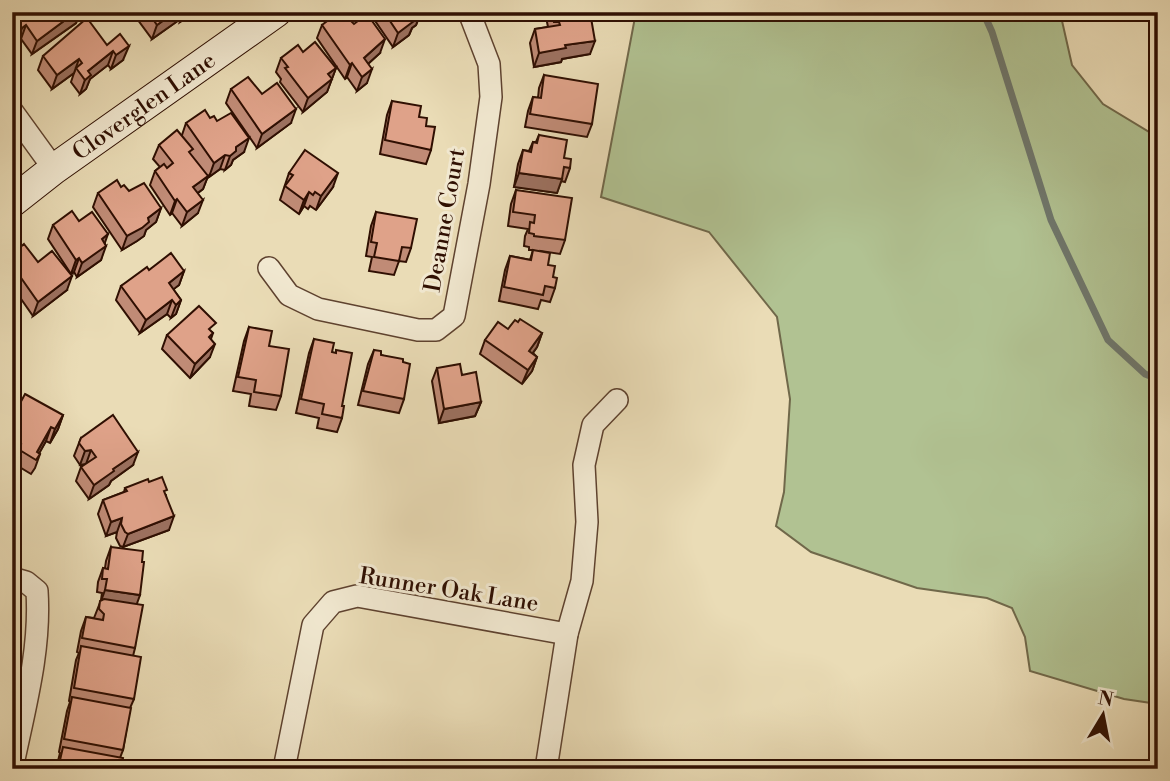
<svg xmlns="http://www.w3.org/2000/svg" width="1170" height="781" font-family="'Libre Bodoni',serif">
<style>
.green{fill:#b1c292;stroke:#70684a;stroke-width:2}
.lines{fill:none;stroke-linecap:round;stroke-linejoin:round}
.stream{stroke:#6e766b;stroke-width:7}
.street-casing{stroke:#5e422f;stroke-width:24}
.secondary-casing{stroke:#2f0f02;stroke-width:32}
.street{stroke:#f1e8d0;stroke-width:21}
.secondary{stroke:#f1e8d0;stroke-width:30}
.wall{fill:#c08b76;stroke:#2f0f02;stroke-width:2}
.shaded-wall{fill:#9c7160;stroke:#2f0f02;stroke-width:2}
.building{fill:#dfa289;stroke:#2f0f02;stroke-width:2}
.labels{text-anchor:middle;stroke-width:6;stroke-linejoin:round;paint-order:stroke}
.street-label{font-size:23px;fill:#2f0f02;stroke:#f1e8d0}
</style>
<rect width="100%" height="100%" fill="#eadcb6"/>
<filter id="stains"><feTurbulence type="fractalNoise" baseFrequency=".00286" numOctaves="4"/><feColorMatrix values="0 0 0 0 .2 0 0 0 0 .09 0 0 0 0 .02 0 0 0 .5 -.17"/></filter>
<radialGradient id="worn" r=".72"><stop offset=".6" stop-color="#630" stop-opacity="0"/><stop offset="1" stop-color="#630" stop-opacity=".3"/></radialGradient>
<path class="green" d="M636,12H1060L1072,65L1103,104L1149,132L1158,157V704L1124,699L1030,671L1025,637L1012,608L987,598L917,588L811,552L776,526L784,492L790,399L777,317L709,232L601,197Z"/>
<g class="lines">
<path class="stream" d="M983,12L992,32L1051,220L1108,340L1145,374L1158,379"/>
<g class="street-casing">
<g id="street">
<path d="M12,111L54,169"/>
<path d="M269,268L289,295L318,309L418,330H436L454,316L479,184L491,97L489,64L469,12"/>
<path d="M12,578L26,582L37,591C41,651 24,710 12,769"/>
<path d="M284,769L313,625L333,602L357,596L567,634"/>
<path d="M546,769L567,634L582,581L587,522L584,465L593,425L617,400"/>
</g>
</g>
<g class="secondary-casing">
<g id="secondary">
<path id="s1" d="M12,202L54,169L276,12"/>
</g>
</g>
<use href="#street" class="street"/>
<use href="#secondary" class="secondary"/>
</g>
<g class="wall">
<path d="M12,12H80L76,23L32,54L21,39L17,42L12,35Z"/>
<path d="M132,12H189L187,17L180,22L179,20L152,39Z"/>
<path d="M369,12H421L416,25L412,28L409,35L393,47Z"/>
<path d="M550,12H590V54L562,59L561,62L534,67L530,43L535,29L548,27L547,22Z"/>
<path d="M322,25L380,53L368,64L367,83L357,91L347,77L345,79L317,38Z"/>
<path d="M107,45L123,60L111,69L108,65L90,79L86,89L80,94L71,82L74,73L52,89L38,70L43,56Z"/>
<path d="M303,52L336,68L327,92L303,112L280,82L281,79L276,72L281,58Z"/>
<path d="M544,75L592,124L587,137L525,127L528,111L533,97L538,98L539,88Z"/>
<path d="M231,89L262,94L291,123L257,148L226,103Z"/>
<path d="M392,101L419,117L426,126L431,150L426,164L380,154L387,115Z"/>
<path d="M210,118L244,152L233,160L231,165L225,170L220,169L209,177L208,176L203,189L198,193V213L182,226L172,213L170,215L150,185L155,171L160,167L153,159L159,145L182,135L186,123Z"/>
<path d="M539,135L564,158L570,168L565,182L561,181L557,193L514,187L518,164L523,150L529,151L533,142H536Z"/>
<path d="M289,173L333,187L316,210L310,206L308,209L304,206L299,214L280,200Z"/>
<path d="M121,187L161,208L156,222L146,230L144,236L137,241L122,250L93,207L98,193Z"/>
<path d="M516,190L565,240L560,254L541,251L548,265L555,288L550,302L541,300L538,309L499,301L505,270L510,256L530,260L533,250H529V247L524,246L525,236L528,229L508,226L511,204Z"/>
<path d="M376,212L411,248L406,262L399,261L394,275L369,271L372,257L366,256L371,226Z"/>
<path d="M79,221L105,244L101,260L77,277L74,272L71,274L48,239L53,225Z"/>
<path d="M12,254L67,290L33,316L12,286Z"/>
<path d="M149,270L184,271L179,285L173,289L181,300L176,314L171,318L167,314L140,333L116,300L121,286Z"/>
<path d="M249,327L269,346L281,396L276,410L249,406L251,394L233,391L244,341Z"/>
<path d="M508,329L542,333L537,347L533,353L537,357L532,371L522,384L480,354L485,340Z"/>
<path d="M212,332L213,333L211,339L210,357L190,378L162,349L167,335Z"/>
<path d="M314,339L332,352L342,406V418L337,432L317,428L319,418L296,413L309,353Z"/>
<path d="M374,350L381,355L403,362L404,399L399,413L358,405L368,364Z"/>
<path d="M437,368L462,375L481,402L475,416L439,423L432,381Z"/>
<path d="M12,407L17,409L63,415L58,429L50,443L46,441L39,453L40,454L35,468L31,474L13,463L15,457L12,456Z"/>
<path d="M81,438L133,465L111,481L109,485L89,499L76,481L81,467L86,464L80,465L74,456Z"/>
<path d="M149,482L166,495L169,530L123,547L120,546L116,538L117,532L106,536L98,514L103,500L124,492L125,488Z"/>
<path d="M111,547L137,604L135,648L133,656L134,699L130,708L123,750L120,758L121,769H56L60,753L59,752L67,711L70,702L69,701L76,660L79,653L77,652L81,631L86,617L94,618L101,600L102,593L97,592L98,582L103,568H105L106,561Z"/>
</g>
<g class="shaded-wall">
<path d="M76,12H80L76,23L32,54L37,41Z"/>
<path d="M175,12H181L179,20L152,39L157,25Z"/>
<path d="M184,12H189L187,17L180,22Z"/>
<path d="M420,12H421L416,25L412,28L409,35L393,47L398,33L412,18Z"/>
<path d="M26,25L21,39L17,42L22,28Z"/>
<path d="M385,39L380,53L359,72L364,58Z"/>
<path d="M595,41L590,54L562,59L561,62L534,67L539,53L565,45Z"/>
<path d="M129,46L123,60L111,69L116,55Z"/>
<path d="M113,51L108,65L90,79L86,89L80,94L88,71Z"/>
<path d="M79,59L74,73L52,89L57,75Z"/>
<path d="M352,63L347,77L345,79L350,65Z"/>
<path d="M336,68L327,92L303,112L308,98L328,74Z"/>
<path d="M372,69L367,83L357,91L362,77Z"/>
<path d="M296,109L291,123L257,148L262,134Z"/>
<path d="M249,138L244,152L233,160L231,165L225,170L230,156L236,147Z"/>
<path d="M225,155L220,169L209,177L214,163Z"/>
<path d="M338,173L333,187L316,210L321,196Z"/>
<path d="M519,173L562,179L557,193L514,187Z"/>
<path d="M208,176L203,189L188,200L193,187Z"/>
<path d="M309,192L304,206L299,214L304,200Z"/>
<path d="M177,199L172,213L170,215L175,201Z"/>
<path d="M203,200L198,213L182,226L187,212Z"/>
<path d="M161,208L156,222L146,230L144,236L137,241L122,250L127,236L148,218Z"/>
<path d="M108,234L103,248L106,246L101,260L77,277L82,263L102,239Z"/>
<path d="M79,258L74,272L71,274L76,260Z"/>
<path d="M184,271L179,285L164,297L169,283Z"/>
<path d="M72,276L67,290L33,316L38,302Z"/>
<path d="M172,300L167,314L140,333L146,320Z"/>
<path d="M181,300L176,314L171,318L176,305Z"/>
<path d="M542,333L537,347L524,365L529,351Z"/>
<path d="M215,344L210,357L190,378L195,364Z"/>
<path d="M537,357L532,371L522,384L528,370Z"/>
<path d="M481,402L475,416L439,423L444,409Z"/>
<path d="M63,415L58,429L50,443L55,429Z"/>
<path d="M51,427L46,441L36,459L37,452Z"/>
<path d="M91,450L86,464L80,465L85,451Z"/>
<path d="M138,452L133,465L111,481L109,485L89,499L94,485L113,469Z"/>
<path d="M174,516L169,530L123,547L128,534Z"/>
<path d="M122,518L117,532L106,536L111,522Z"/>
<path d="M105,590L140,595L135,609L100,604Z"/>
</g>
<g class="building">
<path d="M12,12H76L37,41L26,25L22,28L12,14Z"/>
<path d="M148,12H175L157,25Z"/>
<path d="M339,12H342L354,24L367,14L385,39L364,58L372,69L362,77L352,63L350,65L322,25Z"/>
<path d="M384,12H420L412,18L414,21L398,33Z"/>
<path d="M553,12H590L595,41L565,45L566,48L539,53L535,29L560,25L559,22H554Z"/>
<path d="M87,18L107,45L120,34L129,46L116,55L113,51L88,71L91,75L85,80L76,68L82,63L79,59L57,75L43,56Z"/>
<path d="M315,42L336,68L328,74L332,79L308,98L285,68L288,67L281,58L298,45L303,52Z"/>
<path d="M544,75L598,84L592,124L530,114L533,97L541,98Z"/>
<path d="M248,77L262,94L277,83L296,109L262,134L231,89Z"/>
<path d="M392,101L421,106L419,117L427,118L426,126L435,127L431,150L385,140Z"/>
<path d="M205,110L210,118L214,116L217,121L231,113L249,138L236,147V151L230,156L225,155L214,163L186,123Z"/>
<path d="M177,130L193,149L189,152L208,176L193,187L203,200L187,212L177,199L175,201L155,171L164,164L167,168L173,163L159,145Z"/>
<path d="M539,135L567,140L564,158L571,159L570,168L564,167L562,179L519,173L523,150L531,152L533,142L537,143Z"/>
<path d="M305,150L338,173L321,196L315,192L313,195L309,192L304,200L285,186L293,175L289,173Z"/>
<path d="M117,180L121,187L124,185L129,191L144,183L161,208L148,218L149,222L142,228L127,236L98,193Z"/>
<path d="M516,190L572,198L565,240L534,236V234L529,233L530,222L534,223L535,215L513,212Z"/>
<path d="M72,211L79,221L92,212L108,234L102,239L106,246L82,263L79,258L76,260L53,225Z"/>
<path d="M376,212L417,219L411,248L402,247L399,261L374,257L377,243L371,242Z"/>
<path d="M24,244L38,262L52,251L72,276L38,302L12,265V254Z"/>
<path d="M533,250L550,253L548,265L555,266L553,277L557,278L555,288L545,286L543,295L504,287L510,256L531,260Z"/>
<path d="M171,253L184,271L169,283L181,300L176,305L172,300L146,320L121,286L147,267L149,270Z"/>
<path d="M199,306L216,323L209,329L213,333L209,337L215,344L195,364L167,335Z"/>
<path d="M520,319L542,333L529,351L537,357L528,370L485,340L498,322L508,329L515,320L518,322Z"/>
<path d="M249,327L272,331L269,346L289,349L281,396L254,392L256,380L238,377Z"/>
<path d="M314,339L334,343L332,352L336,353V350L352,353L342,406H344L342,418L322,414L324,404L301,399Z"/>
<path d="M374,350L381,351V355L403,359V362L410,364L404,399L363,391Z"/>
<path d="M460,364L462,375L476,372L481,402L444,409L437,368Z"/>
<path d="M25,394L63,415L55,429L51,427L37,452L40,454L36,460L18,449L21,444L12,439V407L17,409Z"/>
<path d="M113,415L138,452L113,469L114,471L94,485L81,467L96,457L91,450L85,451L79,443L81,438Z"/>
<path d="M162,477L167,490L164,491L174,516L128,534L125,532L121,524L122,518L111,522L103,500L127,491L125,488L148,479L149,482Z"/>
<path d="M111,547L143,551L142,562H144L140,595L105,590L107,579H102L103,568L108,569Z"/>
<path d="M104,599L143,605L135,648L82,638L86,617L103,620L104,614L99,609L100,601Z"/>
<path d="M81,646L141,657L134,699L74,688Z"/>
<path d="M72,697L131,708L123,750L64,739Z"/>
<path d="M63,747L123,758L121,769H58Z"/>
</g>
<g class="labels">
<g class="street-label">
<text dy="8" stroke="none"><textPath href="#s1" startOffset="163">Cloverglen Lane</textPath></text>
<text transform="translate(444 220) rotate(-80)" y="8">Deanne Court</text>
<text transform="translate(449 589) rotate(9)" y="8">Runner Oak Lane</text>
</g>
</g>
<rect width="1170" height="781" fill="none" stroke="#eadcb6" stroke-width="42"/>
<rect x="14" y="14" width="1142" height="753" fill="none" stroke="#2f0f02" stroke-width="3.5"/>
<rect x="21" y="21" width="1128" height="739" fill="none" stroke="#2f0f02" stroke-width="2"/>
<g transform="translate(1103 715) rotate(10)" stroke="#f1e8d0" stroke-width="5" paint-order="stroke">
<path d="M0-5L12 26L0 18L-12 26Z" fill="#2f0f02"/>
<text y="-10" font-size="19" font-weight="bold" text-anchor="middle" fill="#2f0f02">N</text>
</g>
<rect width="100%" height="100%" filter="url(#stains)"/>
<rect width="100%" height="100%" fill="url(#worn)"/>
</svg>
